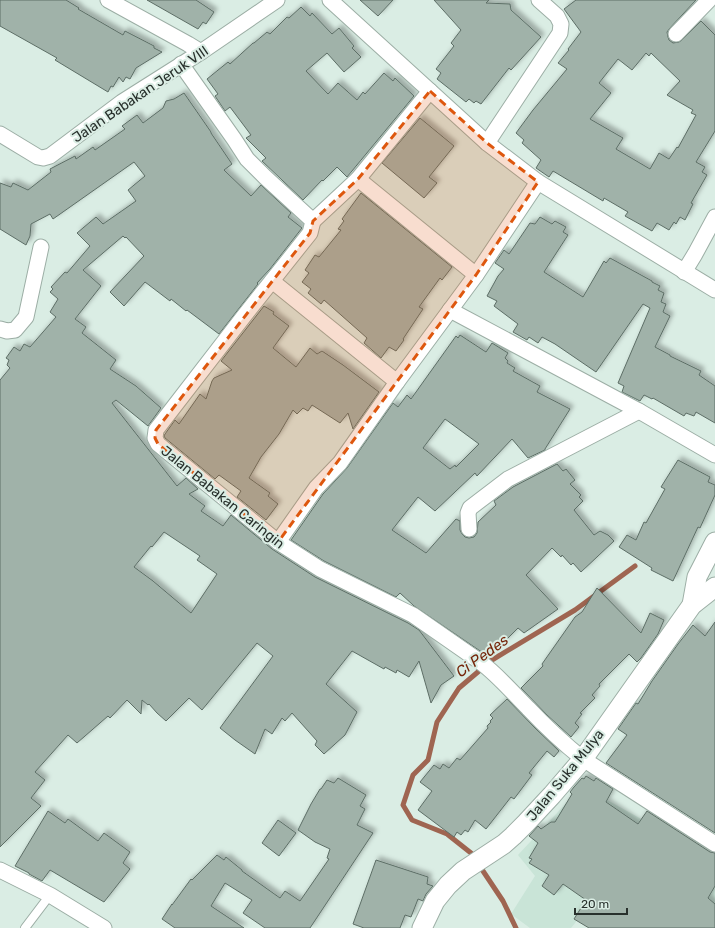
<svg xmlns="http://www.w3.org/2000/svg" width="715" height="928" font-family="Rubik,sans-serif">
<style>
.built{fill:#c9e4d7}
.lines{fill:none;stroke-linecap:round;stroke-linejoin:round}
.stream{stroke:#9f6551;stroke-width:5}
.building{fill:#a0b2a9;stroke:#5d6e66;fill-rule:evenodd;filter:url(#shadow)}
.service-casing{stroke:#9caea5;stroke-width:10}
.minor-casing{stroke:#9caea5;stroke-width:17}
.tertiary-casing{stroke:#9caea5;stroke-width:21}
.service{stroke:#fff;stroke-width:8}
.minor{stroke:#fff;stroke-width:15}
.tertiary{stroke:#fff;stroke-width:19}
.marked{fill:#de570e;fill-opacity:0.2;stroke:#de570e;stroke-width:3;stroke-dasharray:8 5;stroke-linejoin:round}
.labels{text-anchor:middle;stroke-width:4;stroke-linejoin:round;paint-order:stroke}
.street-label{font-size:14px;fill:#28302c;stroke:#daede4}
.water-label{font-size:15px;font-style:italic;fill:#75260a;stroke:#daede4}
</style>
<defs>
<filter id="shadow"><feDropShadow dx="3.5" dy="-3.5" stdDeviation="2" flood-color="#0004"/></filter>
</defs>
<rect width="100%" height="100%" fill="#daede4"/>
<path class="built" d="M582,786L715,860V928L579,918L571,928H530L511,914L535,876L518,855Z"/>
<g class="lines">
<path class="stream" d="M516,928L503,901L471,853L447,834L412,820L403,805L413,775L428,760L437,722L459,688L492,660L575,610L635,566"/>
</g>
<g class="building">
<path d="M0,0H66L79,8L78,9L123,35L125,31L154,46V48L162,52L136,68L130,79L126,77L123,82L119,77L113,87L111,86L108,92L55,60L57,58L0,26Z"/>
<path d="M147,0H196L214,12L206,24L203,22L198,29Z"/>
<path d="M360,0H393L378,16Z"/>
<path d="M434,0H489L486,3L510,4L511,10L541,37L511,70L509,68L481,104L476,101L474,103L469,99L466,102L437,79L441,73L436,69L454,46L451,43L461,30Z"/>
<path d="M576,0H696L670,28L667,32L668,37L669,40L673,43L679,42L682,40L701,21L715,35V131L696,162L705,167L702,172L707,175L691,203L693,204L685,220L680,217L676,224L674,222L669,230L657,223L652,231L625,216L628,212L604,198L603,201L553,171L549,177L536,168L541,160L522,143L524,140L516,133L533,110L567,69L558,63L569,50L568,49L581,32L564,9ZM646,53L649,56L651,53L680,81L667,95L693,110L691,113L696,115L678,148L677,147L669,159L659,153L650,169L616,149L623,138L590,119L611,93L599,83L618,59L632,70Z"/>
<path d="M301,7L310,16L312,13L332,34L339,28L354,46L352,48L361,57L344,72L327,53L306,71L328,94L338,83L357,100L363,92L365,94L384,73L393,81L395,78L414,96L347,177L337,167L323,181L322,180L303,200L262,161L266,158L246,138L251,135L230,107L225,111L215,96L218,94L207,79L228,62L230,64L253,43H254L267,32L270,34L287,17L289,18Z"/>
<path d="M184,93L211,132V133L232,164L224,170L251,196L261,185L291,213L288,217L302,228L270,269L257,283L258,284L219,334L187,310L186,311L171,299L170,301L145,282L124,306L110,292L144,256L126,237L125,238L123,236L83,270L101,286L75,319L86,327L82,333L116,360L110,369L136,386L161,408L148,426L116,400L112,403L177,486L186,478L198,489L189,494L205,506L201,511L223,526L231,515L272,549L315,577L408,623L419,630L454,676L441,685L431,703L419,661L409,677L397,670L396,673L385,667L384,669L352,651L326,684L357,712L345,735L324,754L315,745L317,741L292,713L285,721L282,718L272,734L265,729L255,754L235,740L220,728L273,656L257,643L202,710L189,698L166,721L157,713L149,704L148,705L142,700L141,714L127,700L110,718L108,716L77,743L68,735L35,772L45,780L31,798L41,806L0,847V380L10,368L7,365L9,360L6,358L14,347L20,351L24,344L30,347L56,317L50,312L58,299L50,292L53,289L51,287L65,272L67,273L90,246L77,233L96,217L103,224L136,201L128,190L145,176L134,162L53,219L50,214L31,224L30,236L26,245L0,229V183L11,187L13,183L28,190L51,172L50,169L75,156L76,159L93,147L95,150L125,129L122,126L137,115L143,123L163,108L166,101L174,99ZM164,532L200,556L197,560L217,574L191,613L153,581L134,567L151,546L152,547Z"/>
<path d="M420,118L454,146L429,177L437,183L424,198L382,163Z"/>
<path d="M361,193L452,267L442,280L440,278L419,307L423,309L403,339L404,340L396,351L389,347L381,358L364,343L367,338L324,300L321,304L308,293L311,289L302,282L309,273L305,270L315,255L319,257L341,230L338,229L344,221L342,219Z"/>
<path d="M540,217L552,224L555,221L566,227L563,232L568,235L544,272L583,297L604,261L606,263L610,258L652,281V282L660,286L658,290L664,293L661,302L666,304L663,312L670,316L655,347L670,355V356L701,371L699,375L715,386V423L696,412L694,416L686,413L684,416L653,398L652,399L644,395L640,401L622,392L624,386L618,383L650,308L643,304L596,372L555,344L542,337L538,343L529,337L527,340L513,332L518,324L494,306L497,301L487,296L498,276L504,269L495,263L504,250L509,254L530,223L535,224Z"/>
<path d="M264,306L274,312L273,314L289,326L273,348L296,367L310,348L317,354L322,351L343,365L379,392L353,429L348,413L340,423L312,405L308,411L303,408L297,414L293,410L279,434L261,457L249,478L270,493L268,496L278,504L266,520L237,497L241,491L219,475L215,479L165,438L164,436L165,434L175,420L179,424L200,394L206,399L212,381L214,378L232,370L221,361Z"/>
<path d="M460,335L486,352L492,343L508,353L505,358L508,361L507,363L515,368L513,371L540,386L537,392L570,409L545,449V450L528,458L512,439L477,476L475,473L435,511L418,497L392,530L426,553L456,519L460,521V530L462,534L465,537L469,538L474,537L477,533L478,522L496,505L494,501L513,487L557,464L563,471L566,469L575,480L570,484L581,495L579,497L583,501L574,510L594,535L600,531L608,535L614,541L581,572L573,563L571,565L562,555L561,557L552,548L526,575L558,609L524,633L518,628L507,639L486,655L414,606L400,593L396,597L324,561L291,540L323,494L347,468L393,403L398,407L407,395L411,399L456,336L458,338ZM445,419L479,444L456,467L455,465L450,469L423,448Z"/>
<path d="M678,460L710,477L708,482L715,485V495L700,528L698,527L673,581L651,570L652,568L619,547L627,535L636,540L644,522L646,523L665,489L661,487Z"/>
<path d="M597,588L641,633L650,613L664,620L658,634L641,658L637,662L629,654L599,684L600,686L592,695L595,698L580,713L582,714L575,723L579,727L571,737L547,715L521,688L543,666L542,664L575,617L582,612Z"/>
<path d="M715,622V833L606,763L627,735L618,729L636,703L638,704L652,681L678,644L693,625L705,636Z"/>
<path d="M507,699L535,728L559,751L554,757L547,751L529,773L532,775L514,799L511,797L486,829L475,820L468,832L465,830L461,835L457,832L454,837L418,810L432,791L420,782L434,765L440,769L443,764L449,768L457,758L460,760L488,728L487,726L491,722L490,721L493,718L490,715Z"/>
<path d="M586,776L594,781L596,778L613,789L606,802L638,824L647,811L710,852L715,853V886L708,898L715,904V928H589L574,919L586,900L563,884L554,895L542,886L549,875L529,863L532,859L529,858L538,843L529,836L538,826L541,829L551,822H555L572,794L570,792L574,787L582,778L584,779Z"/>
<path d="M338,778L366,795L360,806L365,809L357,825L373,833L310,928H265L243,913L252,900L225,883L211,906L244,928H175L162,919L172,904V905L191,879L192,880L217,855L224,860L226,857L242,870V871L280,898L285,891L300,901L329,859L327,858L330,849L315,842L298,830L311,804L320,789H321L327,780L334,783Z"/>
<path d="M48,811L65,823L68,819L98,841L104,833L130,852L123,863L130,869L104,902L50,870L42,881L29,874V873L15,866Z"/>
<path d="M278,820L296,833L279,856L262,843Z"/>
<path d="M376,860L428,877L427,884L433,886L426,894L423,901L418,899L411,917L405,915L400,928H364L353,924Z"/>
</g>
<g class="lines">
<g class="service-casing">
<path id="service" d="M25,928L50,895"/>
</g>
<g class="minor-casing">
<g id="minor">
<path d="M108,0L188,44L201,52"/>
<path d="M330,0L487,143L538,182L715,290"/>
<path d="M676,34L709,0"/>
<path d="M181,64L234,139L247,159L265,177L313,221L310,233L244,316L156,430L155,438L158,444L278,542L320,569L413,615L479,661C497,674 512,692 528,708C545,726 563,743 583,759L715,844"/>
<path d="M0,134L38,157L43,158L50,156L122,102L201,52L277,0"/>
<path d="M487,143L560,33L561,24L557,16L539,0"/>
<path d="M358,179L476,275"/>
<path d="M313,221L358,179L430,91"/>
<path d="M684,272L695,254L715,217"/>
<path d="M272,281L397,382L476,275L538,182"/>
<path d="M450,310L639,411L715,455"/>
<path d="M0,329L7,331L15,330L26,317L41,247"/>
<path d="M469,529L468,513L470,508L508,479L639,411"/>
<path d="M278,542L316,488L340,463L397,382"/>
<path d="M0,870L50,895L104,928"/>
</g>
</g>
<g class="tertiary-casing">
<g id="tertiary">
<path d="M692,605L697,577L715,542"/>
<path d="M422,928L435,901L448,885L463,871L504,844L513,836L526,823L552,795L583,759L692,605L715,587"/>
</g>
</g>
<use href="#service" class="service"/>
<use href="#minor" class="minor"/>
<use href="#tertiary" class="tertiary"/>
</g>
<path class="marked" d="M430,91L487,143L538,182L476,275L278,542L158,444L155,438L156,430L310,233L313,221L358,179Z"/>
<g class="labels">
<g class="street-label">
<text transform="translate(140 94) rotate(-34)" y="5">Jalan Babakan Jeruk VIII</text>
<text transform="translate(223 497) rotate(39)" y="5">Jalan Babakan Caringin</text>
<text transform="translate(565 775) rotate(-51)" y="5">Jalan Suka Mulya</text>
</g>
<g class="water-label">
<text transform="translate(482 656) rotate(-36)" y="5">Ci Pedes</text>
</g>
</g>
<path d="M575 908v6h52v-6" fill="none" stroke="#28302c" stroke-width="2"/>
<text x="581" y="908" font-size="12" fill="#28302c" stroke="#daede4" stroke-width="3" paint-order="stroke">20 m</text>
</svg>
